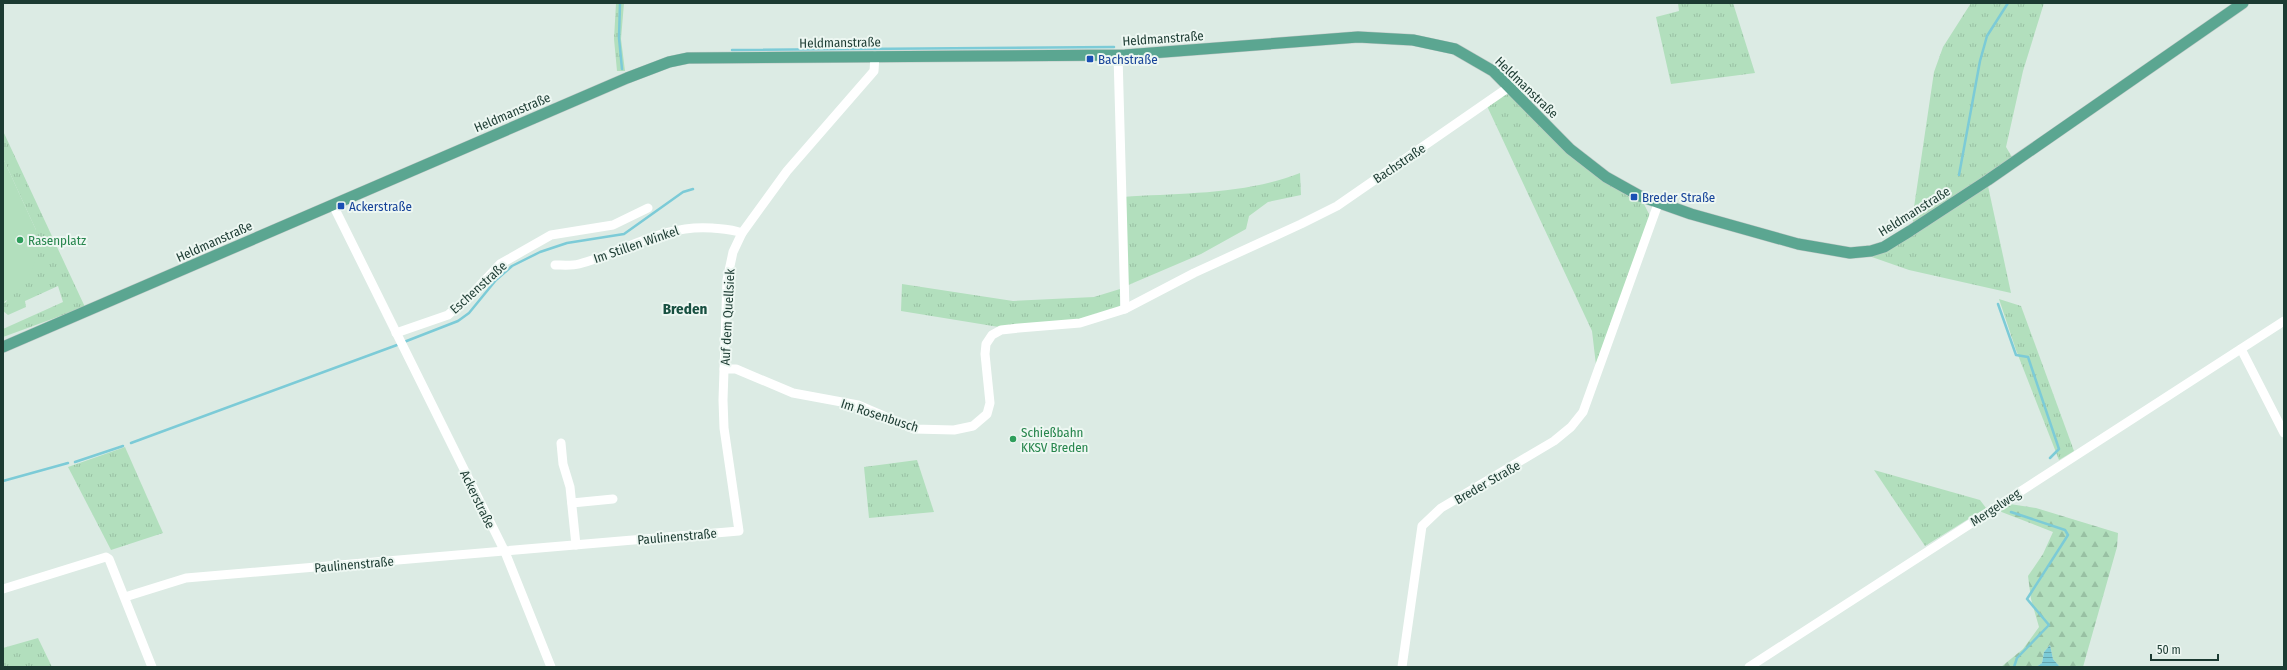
<svg xmlns="http://www.w3.org/2000/svg" width="2287" height="670" font-family="'Fira Sans Condensed',sans-serif">
<style>
.grass{fill:url(#grass-tufts)}
.forest{fill:url(#forest-firs)}
.pitch{fill:#b2dfbd}
.water{fill:url(#water-rules)}
.lines{fill:none;stroke-linecap:round;stroke-linejoin:round}
.stream{stroke:#7ccbd7;stroke-width:2.5}
.major-casing{stroke:#bfc8c6;stroke-width:12}
.minor{stroke:#fff;stroke-width:9}
.major{stroke:#5ba691;stroke-width:11}
.transit-dot{fill:#1a4fb4;stroke:#edf7f2;stroke-width:1.5}
.leisure-dot{fill:#2e9e5b;stroke:#edf7f2;stroke-width:1.5}
.labels{text-anchor:middle;stroke-width:4;stroke-linejoin:round;paint-order:stroke}
.street-label{font-size:13px;fill:#1c3b32;stroke:#edf7f2}
.transit-label{font-size:13px;fill:#164399;stroke:#edf7f2;text-anchor:start}
.leisure-label{font-size:13px;fill:#27864d;stroke:#edf7f2;text-anchor:start}
.quarter-label{font-size:15px;font-weight:bold;fill:#174f40;stroke:#edf7f2}
</style>
<defs>
<pattern id="grass-tufts" width="24" height="20" patternUnits="userSpaceOnUse"><rect width="24" height="20" fill="#b2dfbd"/><path d="M3 7l-1-3M5 7V3M7 7l1-3M15 17l-1-3M17 17v-4M19 17l1-3" fill="none" stroke="#98c0a3"/></pattern>
<pattern id="forest-firs" width="22" height="20" patternUnits="userSpaceOnUse"><rect width="22" height="20" fill="#b2dfbd"/><path d="M5 1l3.5 6h-7zM16 11l3.5 6h-7z" fill="#98c0a3"/></pattern>
<pattern id="water-rules" width="6" height="5" patternUnits="userSpaceOnUse"><rect width="6" height="5" fill="#7ccbd7"/><path d="M0 2.5h6" fill="none" stroke="#65a6af"/></pattern>
</defs>
<rect width="100%" height="100%" fill="#dcebe4"/>
<g class="grass">
<path d="M616,3H624L621,39L625,71H617L614,39Z"/>
<path d="M1678,3H1733L1755,73L1671,84L1656,17L1679,11Z"/>
<path d="M1971,3H2044L2023,71L2006,147L2012,157L1913,225V214L1934,72L1943,47Z"/>
<path d="M1504,94L1512,95L1643,202L1650,216L1596,365L1592,331L1487,106Z"/>
<path d="M3,131L85,307L3,337V329L63,302L58,286L25,301L26,307L8,315L3,311V303L6,302L36,230L3,158Z"/>
<path d="M1300,173L1301,195L1268,202L1249,216L1246,229L1201,254L1126,286L1123,197C1181,193 1245,195 1300,173Z"/>
<path d="M1988,186L2011,293L1909,270L1869,256Z"/>
<path d="M902,284L1013,301L1094,297L1120,289V307L1083,319L999,327L901,311Z"/>
<path d="M1999,299L2021,306L2074,451L2059,460L2016,350Z"/>
<path d="M125,447L163,533L111,550L68,467Z"/>
<path d="M917,460L934,512L869,518L864,467Z"/>
<path d="M1874,470L1980,500L1986,508L1925,546Z"/>
<path d="M38,638L52,667H3V648Z"/>
</g>
<path class="forest" d="M2010,504L2036,508L2118,533L2117,547L2083,667H2060L2053,659L2050,645L2044,652L2042,663L2036,667H2001L2023,649L2039,627L2031,599L2028,576L2043,554L2053,532L1999,511Z"/>
<path class="pitch" d="M3,158L36,230L39,250L32,271L19,290L3,303Z"/>
<path class="water" d="M2050,645L2053,659L2060,667H2036L2042,663L2044,652Z"/>
<g class="lines">
<g class="stream">
<path d="M620,3L619,38L622,69"/>
<path d="M732,50L1114,47"/>
<path d="M1959,175L1980,61L1987,36L2008,3"/>
<path d="M1998,304L2016,355L2028,357L2059,449L2050,458"/>
<path d="M404,342L458,321L469,313L496,280L512,266L540,252L567,243L624,234L683,192L693,189"/>
<path d="M131,443L397,345"/>
<path d="M75,462L123,446"/>
<path d="M3,481L68,463"/>
<path d="M2011,512L2065,530L2068,535L2027,599L2049,625L2017,658L2014,667"/>
</g>
<g class="major-casing">
<path id="major" d="M3,347L627,78L669,62L688,58L1125,55L1358,37L1413,40L1455,49L1493,71L1570,149L1606,177L1640,196L1691,214L1798,244L1850,253L1871,251L1884,247L1910,231L1988,180L2243,3"/>
</g>
<g class="minor">
<path d="M1118,55L1125,309"/>
<path d="M333,205L505,552L551,667"/>
<path d="M555,265C562,265 572,266 579,264C625,252 663,224 712,228C723,229 732,229 742,233"/>
<path d="M396,333L448,315L470,296L500,264L551,235L613,225L648,208"/>
<path d="M2241,349L2284,433"/>
<path d="M724,369H736L793,393L858,405L914,429L954,430L973,426L987,414L990,403L985,354L986,344L992,335L1001,330L1019,328L1080,323L1125,309L1194,273L1301,224L1337,206L1509,87"/>
<path d="M561,443L563,464L570,487L576,545"/>
<path d="M572,503L613,499"/>
<path d="M3,589L106,557L109,559L152,667"/>
<path d="M125,597L186,578L739,531L724,428L723,400L727,280L733,252L742,233L787,171L874,71L875,56"/>
<path d="M1402,667L1422,526L1441,508L1554,441L1571,427L1583,412L1658,204"/>
<path d="M1749,667L2284,321"/>
</g>
<use href="#major" class="major"/>
</g>
<g class="transit-dot">
<rect x="1086" y="55" width="8" height="8" rx="2"/>
<rect x="1630" y="193" width="8" height="8" rx="2"/>
<rect x="337" y="202" width="8" height="8" rx="2"/>
</g>
<g class="leisure-dot">
<circle cx="20" cy="240" r="4"/>
<circle cx="1013" cy="439" r="4"/>
</g>
<g class="labels">
<g class="street-label">
<text transform="translate(1163 38) rotate(-4)" y="5">Heldmanstraße</text>
<text transform="translate(840 42) rotate(-1)" y="5">Heldmanstraße</text>
<text transform="translate(1527 87) rotate(44)" y="5">Heldmanstraße</text>
<text transform="translate(512 112) rotate(-23)" y="5">Heldmanstraße</text>
<text transform="translate(1399 163) rotate(-34)" y="5">Bachstraße</text>
<text transform="translate(1914 211) rotate(-32)" y="5">Heldmanstraße</text>
<text transform="translate(214 241) rotate(-24)" y="5">Heldmanstraße</text>
<text transform="translate(636 244) rotate(-19)" y="5">Im Stillen Winkel</text>
<text transform="translate(478 287) rotate(-42)" y="5">Eschenstraße</text>
<text transform="translate(727 317) rotate(-87)" y="5">Auf dem Quellsiek</text>
<text transform="translate(880 415) rotate(18)" y="5">Im Rosenbusch</text>
<text transform="translate(1487 482) rotate(-30)" y="5">Breder Straße</text>
<text transform="translate(478 499) rotate(64)" y="5">Ackerstraße</text>
<text transform="translate(1995 507) rotate(-33)" y="5">Mergelweg</text>
<text transform="translate(677 536) rotate(-5)" y="5">Paulinenstraße</text>
<text transform="translate(354 564) rotate(-5)" y="5">Paulinenstraße</text>
</g>
<g class="transit-label">
<text x="1098" y="64">Bachstraße</text>
<text x="1642" y="202">Breder Straße</text>
<text x="349" y="211">Ackerstraße</text>
</g>
<g class="leisure-label">
<text x="28" y="245">Rasenplatz</text>
<text x="1021" y="437">Schießbahn<tspan x="1021" dy="15">KKSV Breden</tspan></text>
</g>
<g class="quarter-label">
<text x="685" y="314">Breden</text>
</g>
</g>
<rect width="2287" height="670" fill="none" stroke="#1c3b32" stroke-width="8"/>
<path d="M2151 654v6h67v-6" fill="none" stroke="#1c3b32" stroke-width="2"/>
<text x="2157" y="654" font-size="12" fill="#1c3b32" stroke="#edf7f2" stroke-width="3" paint-order="stroke">50 m</text>
</svg>
